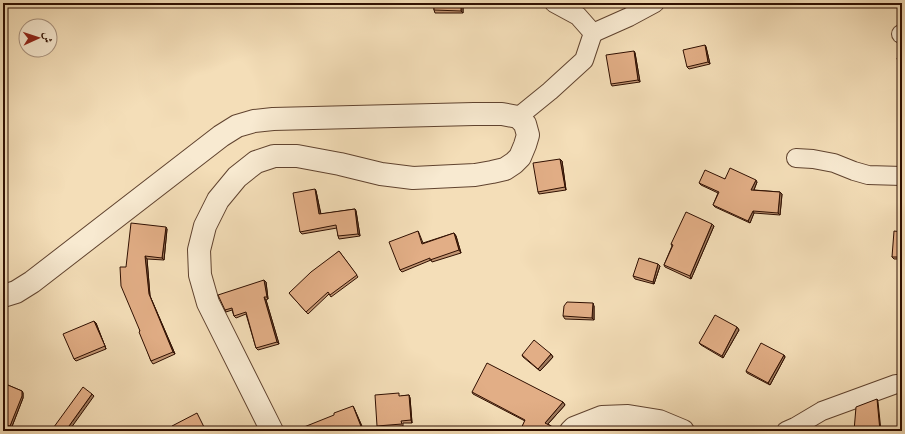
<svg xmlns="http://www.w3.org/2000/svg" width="905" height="434" font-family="'EB Garamond',Amiri,serif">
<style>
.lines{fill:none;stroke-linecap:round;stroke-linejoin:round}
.minor-casing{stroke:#60432f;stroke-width:20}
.tertiary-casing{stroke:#60432f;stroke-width:24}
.minor{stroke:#f8ead1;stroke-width:18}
.tertiary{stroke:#f8ead1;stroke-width:22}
.wall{fill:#c29673;stroke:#2f0f01}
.shaded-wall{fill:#9e7a5e;stroke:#2f0f01}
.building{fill:#e2ae86;stroke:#2f0f01}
</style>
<rect width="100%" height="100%" fill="#f4deb8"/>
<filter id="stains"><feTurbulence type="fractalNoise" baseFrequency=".005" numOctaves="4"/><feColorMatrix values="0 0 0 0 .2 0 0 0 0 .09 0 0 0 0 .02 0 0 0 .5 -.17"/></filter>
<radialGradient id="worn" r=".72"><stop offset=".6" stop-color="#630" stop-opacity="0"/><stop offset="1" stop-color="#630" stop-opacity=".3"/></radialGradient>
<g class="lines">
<g class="minor-casing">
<g id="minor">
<path d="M593,33L629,17L655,3"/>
<path d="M901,34H902"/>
<path d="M518,117L550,91L584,60L593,33L578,16L554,3"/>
<path d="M796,158L813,159L834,163L854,171L868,175L902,176"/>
<path d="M786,431L795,427L822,411L896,384H902"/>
</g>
</g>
<g class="tertiary-casing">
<g id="tertiary">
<path d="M3,296L16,292L32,282L221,136L237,126L254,121L273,119L474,114H502L518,117L525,124L528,135L525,145L520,157L514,163L505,169L492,172L475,175L413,178L381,174L340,164L297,156H274L256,162L237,177L218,200L205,226L199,250L200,275L208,303L272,431"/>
<path d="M571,431L574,428L602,417L628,416L659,421L683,431"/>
</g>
</g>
<use href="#minor" class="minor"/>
<use href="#tertiary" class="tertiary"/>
</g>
<g class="wall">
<path d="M434,3H463V13H435L434,10Z"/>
<path d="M705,45L706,47L710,64L689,69L687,67Z"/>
<path d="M634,51L635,53L640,82L612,86L611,84Z"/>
<path d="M560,159L562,161L566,190L539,194L538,192Z"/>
<path d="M725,179L757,182L754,190L780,192L782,194L780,215L754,213L750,223L715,207L713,205L718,193L701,185L699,183Z"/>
<path d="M315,189L316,191L321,214L355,209L356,211L360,236L339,239L338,236L337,228L302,234L300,232Z"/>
<path d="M714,226L691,279L665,267L664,265L672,246L671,244Z"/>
<path d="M167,229L164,260L147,259L150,296L175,354L153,364L151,361L140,331L126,267Z"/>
<path d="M418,231L419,233L423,243L454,233L456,236L461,253L432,262L431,260L402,272L400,270Z"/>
<path d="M902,232V259H894L892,257Z"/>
<path d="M339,251L358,277L331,297L329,294L308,314L289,293Z"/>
<path d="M658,264L660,266L654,284L635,279L633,276Z"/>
<path d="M264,280L266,282L268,299L266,300L279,344L258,350L256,348L246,314L236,318L234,316L232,310L226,312L225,310Z"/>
<path d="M594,306V320L565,319L563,316Z"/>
<path d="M96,323L106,349L76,361L74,359Z"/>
<path d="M737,327L739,330L723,358L701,345L699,343Z"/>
<path d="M551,354L553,357L540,371L523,357L522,355Z"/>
<path d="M784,355L785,357L770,385L747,373L746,371Z"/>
<path d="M3,383L22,391L23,393V398L11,429L3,425Z"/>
<path d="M472,392L563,402L565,405L548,424L555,429L554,431H520L525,421L473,394Z"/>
<path d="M409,395L410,398L412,423H403V426L379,428L377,426L401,396Z"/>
<path d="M354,408L364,431H299Z"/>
</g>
<g class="shaded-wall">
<path d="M461,3H463V13L461,11Z"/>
<path d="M705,45L706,47L710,64L708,62Z"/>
<path d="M634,51L635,53L640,82L638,80Z"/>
<path d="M560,159L562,161L566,190L565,187Z"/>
<path d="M756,180L757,182L753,192L751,190Z"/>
<path d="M315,189L316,191L321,216L319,214Z"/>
<path d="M780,192L782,194L780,215L778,213Z"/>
<path d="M355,209L356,211L360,236L358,234Z"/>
<path d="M753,211L754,213L750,223L748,221Z"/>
<path d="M712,224L714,226L691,279L690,276Z"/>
<path d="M166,227L167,229L164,260L162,258Z"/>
<path d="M454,233L456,236L461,253L459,250Z"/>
<path d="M145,256L147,259L150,296L175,354L173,352L149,294Z"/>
<path d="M658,264L660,266L654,284L653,282Z"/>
<path d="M264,280L266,282L268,299L267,297Z"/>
<path d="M264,297L266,300L279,344L277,342Z"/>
<path d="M593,303L594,306V320L592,318Z"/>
<path d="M94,321L96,323L106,349L105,346Z"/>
<path d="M737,327L739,330L723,358L722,356Z"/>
<path d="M551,354L553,357L540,371L538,369Z"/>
<path d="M784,355L785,357L770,385L768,383Z"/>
<path d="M22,391L23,393V398L11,429L10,426Z"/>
<path d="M92,394L94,396L71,428L69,426Z"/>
<path d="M409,395L410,398L412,423L411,420Z"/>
<path d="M877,399L878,402L881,431H880Z"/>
<path d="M563,402L565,405L547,425L545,423Z"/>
<path d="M353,406L354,408L364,431L362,429Z"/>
<path d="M553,427L555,429L554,431H551Z"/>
</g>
<g class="building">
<path d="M434,3H461V11L434,10Z"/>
<path d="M705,45L708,62L687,67L683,50Z"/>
<path d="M634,51L638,80L611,84L606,55Z"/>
<path d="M902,57V77L897,58Z"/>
<path d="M560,159L565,187L538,192L533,163Z"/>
<path d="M730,168L756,180L751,190L780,192L778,213L753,211L748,221L713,205L719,192L699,183L705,170L725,179Z"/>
<path d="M315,189L319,214L355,209L358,234L338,236L336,225L300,232L293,193Z"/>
<path d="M686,212L712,224L690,276L664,265L673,245L671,244Z"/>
<path d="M131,223L166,227L162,258L145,256L149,294L173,352L151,361L139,332L140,331L121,286L120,267H126Z"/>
<path d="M418,231L422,244L454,233L459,250L430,260V258L400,270L389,242Z"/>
<path d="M894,231L902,232V257H892Z"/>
<path d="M339,251L357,275L330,295L328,292L306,312L289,293L311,272Z"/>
<path d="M639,258L658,264L653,282L633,276Z"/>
<path d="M264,280L267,297H264L277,342L256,348L246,312L234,316L232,308L225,310L218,295Z"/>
<path d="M567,302L593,303L592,318L563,316L564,306Z"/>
<path d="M715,315L737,327L722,356L699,343Z"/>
<path d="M94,321L105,346L74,359L63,334Z"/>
<path d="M534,340L551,354L538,369L522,355Z"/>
<path d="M761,343L784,355L768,383L746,371Z"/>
<path d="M487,363L563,402L545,423L553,427L551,431H520L525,420L472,392Z"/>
<path d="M3,383L22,391V396L10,426L3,424Z"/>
<path d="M83,387L92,394L69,426L76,431H51Z"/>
<path d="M399,393V396L409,395L411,420L401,421L402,424L377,426L375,395Z"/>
<path d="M877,399L880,431H854L856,407Z"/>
<path d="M353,406L362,429L356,431H299V429L334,415V413Z"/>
<path d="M197,413L206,431H175L172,426Z"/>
</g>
<rect width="905" height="434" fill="none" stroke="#f4deb8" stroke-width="16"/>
<rect x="4" y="4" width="897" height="426" fill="none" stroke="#2f0f01" stroke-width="2"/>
<rect x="8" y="8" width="889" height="418" fill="none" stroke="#2f0f01"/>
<g transform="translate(38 38) rotate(87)"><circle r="19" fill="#f8ead1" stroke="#a8927e"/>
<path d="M0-3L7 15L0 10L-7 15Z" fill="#8f2418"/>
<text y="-6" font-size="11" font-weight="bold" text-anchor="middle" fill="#2f0f01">ش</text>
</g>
<rect width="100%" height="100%" filter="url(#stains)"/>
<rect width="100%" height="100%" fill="url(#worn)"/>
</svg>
